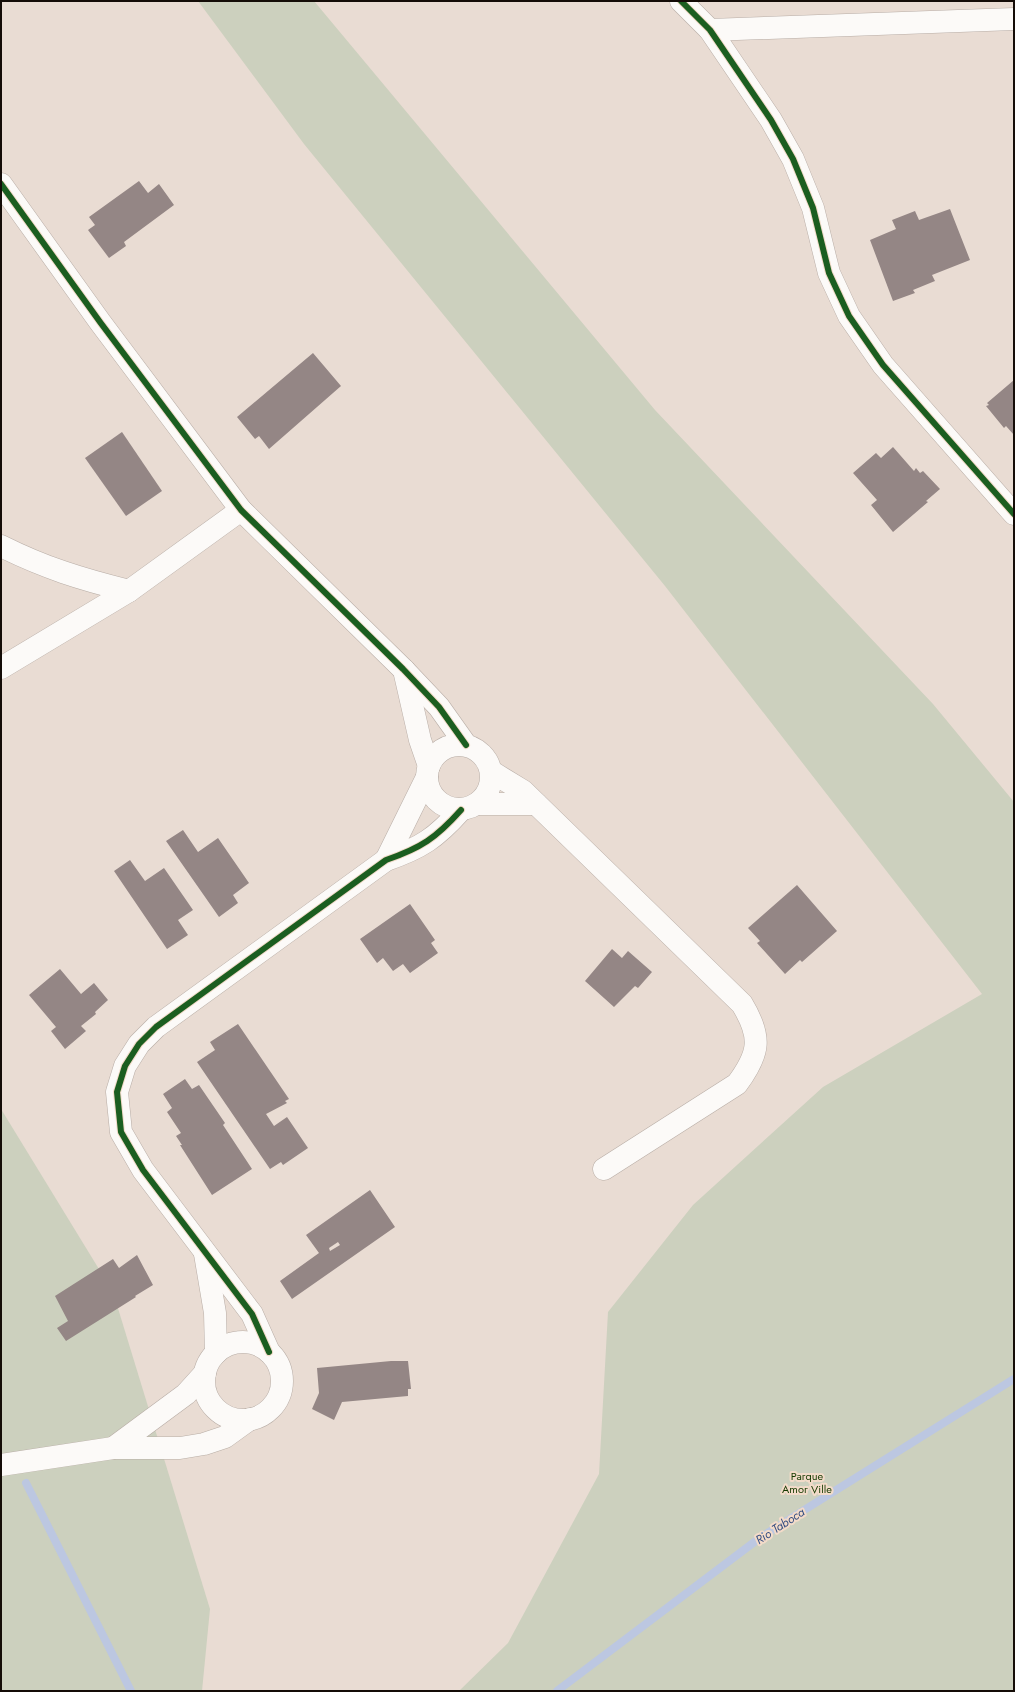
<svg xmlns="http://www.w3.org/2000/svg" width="1015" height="1692" font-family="Jost,sans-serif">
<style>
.green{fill:#ccd0be}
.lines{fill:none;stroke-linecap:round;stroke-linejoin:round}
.stream{stroke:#bcc7e1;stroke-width:8}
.building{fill:#948685;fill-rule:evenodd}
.minor-casing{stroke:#b8ada6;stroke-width:23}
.minor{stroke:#fcfaf8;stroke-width:22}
.cycleway-casing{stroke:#f3dbc9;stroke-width:8}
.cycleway{stroke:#1b5e20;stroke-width:6}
.labels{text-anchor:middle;stroke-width:4;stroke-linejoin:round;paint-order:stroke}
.park-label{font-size:11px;fill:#153a01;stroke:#f3dbc9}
.water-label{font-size:12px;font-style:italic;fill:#334c81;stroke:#f3dbc9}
</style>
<rect width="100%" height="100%" fill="#e9dcd3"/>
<g class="green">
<path d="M198,1H314L655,410L933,704L1014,802V1691H459L508,1643L599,1474L608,1312L693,1205L823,1087L982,994L665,586L304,144Z"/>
<path d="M1,1109L113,1292L210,1609L202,1691H1Z"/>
</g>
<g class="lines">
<g class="stream">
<path d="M26,1483L131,1691"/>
<path d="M557,1691L761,1537L1014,1379"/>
</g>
</g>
<g class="building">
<path d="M139,181L148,193L159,184L174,205L124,242L126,246L109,258L88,230L95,225L89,217Z"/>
<path d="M950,209L970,260L932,275L935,281L913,290L915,293L893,301L870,240L896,229L892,220L915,211L919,220Z"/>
<path d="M313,353L341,386L269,449L259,436L255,439L237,417Z"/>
<path d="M1014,380V435L1006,426L1004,428L986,406L989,405L987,403Z"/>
<path d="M122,432L162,491L126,516L85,458Z"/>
<path d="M893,447L914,471L916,468L920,473L923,471L940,489L926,501L928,502L893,532L871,505L877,500L853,473L876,453L881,458Z"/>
<path d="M183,830L198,852L218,838L249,883L233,895L238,903L219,917L166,841Z"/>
<path d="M130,860L145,881L164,868L193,910L178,920L188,935L167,949L114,871Z"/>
<path d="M797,885L837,931L802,962L800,960L785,974L757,943L760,941L748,928Z"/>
<path d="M410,904L435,940L431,943L438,953L410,973L403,964L393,971L383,958L377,963L360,939Z"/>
<path d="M612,949L622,958L628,951L652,972L638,988L635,986L614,1007L585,981Z"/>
<path d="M60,969L81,994L94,983L108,1000L95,1012L96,1014L81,1026L86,1031L65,1049L51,1031L56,1027L29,995Z"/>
<path d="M238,1024L289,1099L285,1101L287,1103L266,1114L274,1126L287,1117L308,1148L283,1165L281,1162L270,1169L197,1062L215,1050L210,1042Z"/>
<path d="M185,1079L192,1089L199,1085L225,1123L223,1125L252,1169L212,1195L180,1145H182L176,1136L181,1133L167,1112L172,1108L163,1094Z"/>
<path d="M370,1190L395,1227L292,1299L280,1281L319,1253L306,1235ZM338,1242L340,1245L330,1251L329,1248Z"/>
<path d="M137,1255L153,1285L135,1296L136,1297L66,1341L57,1328L68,1321L55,1296L113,1259L119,1268Z"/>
<path d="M391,1361H408L411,1389H408V1396L342,1402L334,1420L312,1409L319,1393L317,1368Z"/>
</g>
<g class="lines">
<g class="minor-casing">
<g id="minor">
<path d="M681,1L710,30L771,120L793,159L813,208L829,273L849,316L883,365L1014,514"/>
<path d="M710,30L1014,19"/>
<path d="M1,184L100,322L241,510L403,669L439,707L466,745"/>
<path d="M1,546C45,568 81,579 129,591"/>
<path d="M1,668L129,591L241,510"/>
<path d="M404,670L420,740L429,766"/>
<circle cx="459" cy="777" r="32"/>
<path d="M492,772L523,791L742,1004C762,1037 760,1053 737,1084L604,1169"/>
<path d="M479,804H536"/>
<path d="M386,860L427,777"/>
<path d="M205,1254L215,1313L216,1353"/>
<circle cx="243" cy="1381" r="39"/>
<path d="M269,1352L252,1314L143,1170L121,1132L117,1092L125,1066L139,1044L156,1027L386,860C421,848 436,838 461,810"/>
<path d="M113,1448L186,1394L205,1373"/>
<path d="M1,1465L113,1448H180L204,1444L225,1437L250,1419"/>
</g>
</g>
<use href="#minor" class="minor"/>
<g class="cycleway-casing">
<g id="cycleway">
<path d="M681,1L710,30L771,120L793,159L813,208L829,273L849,316L883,365L1014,514"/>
<path d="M1,184L100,322L241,510L403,669L439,707L466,745"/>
<path d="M269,1352L252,1314L143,1170L121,1132L117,1092L125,1066L139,1044L156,1027L386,860C421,848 436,838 461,810"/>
</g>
</g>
<use href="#cycleway" class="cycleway"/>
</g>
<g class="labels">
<g class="park-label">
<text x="807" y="1480">Parque<tspan x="807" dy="13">Amor Ville</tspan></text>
</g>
<g class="water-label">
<text transform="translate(780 1526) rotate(-33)" y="4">Rio Taboca</text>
</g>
</g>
<rect width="1015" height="1692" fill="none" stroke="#140c07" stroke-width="4"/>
</svg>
